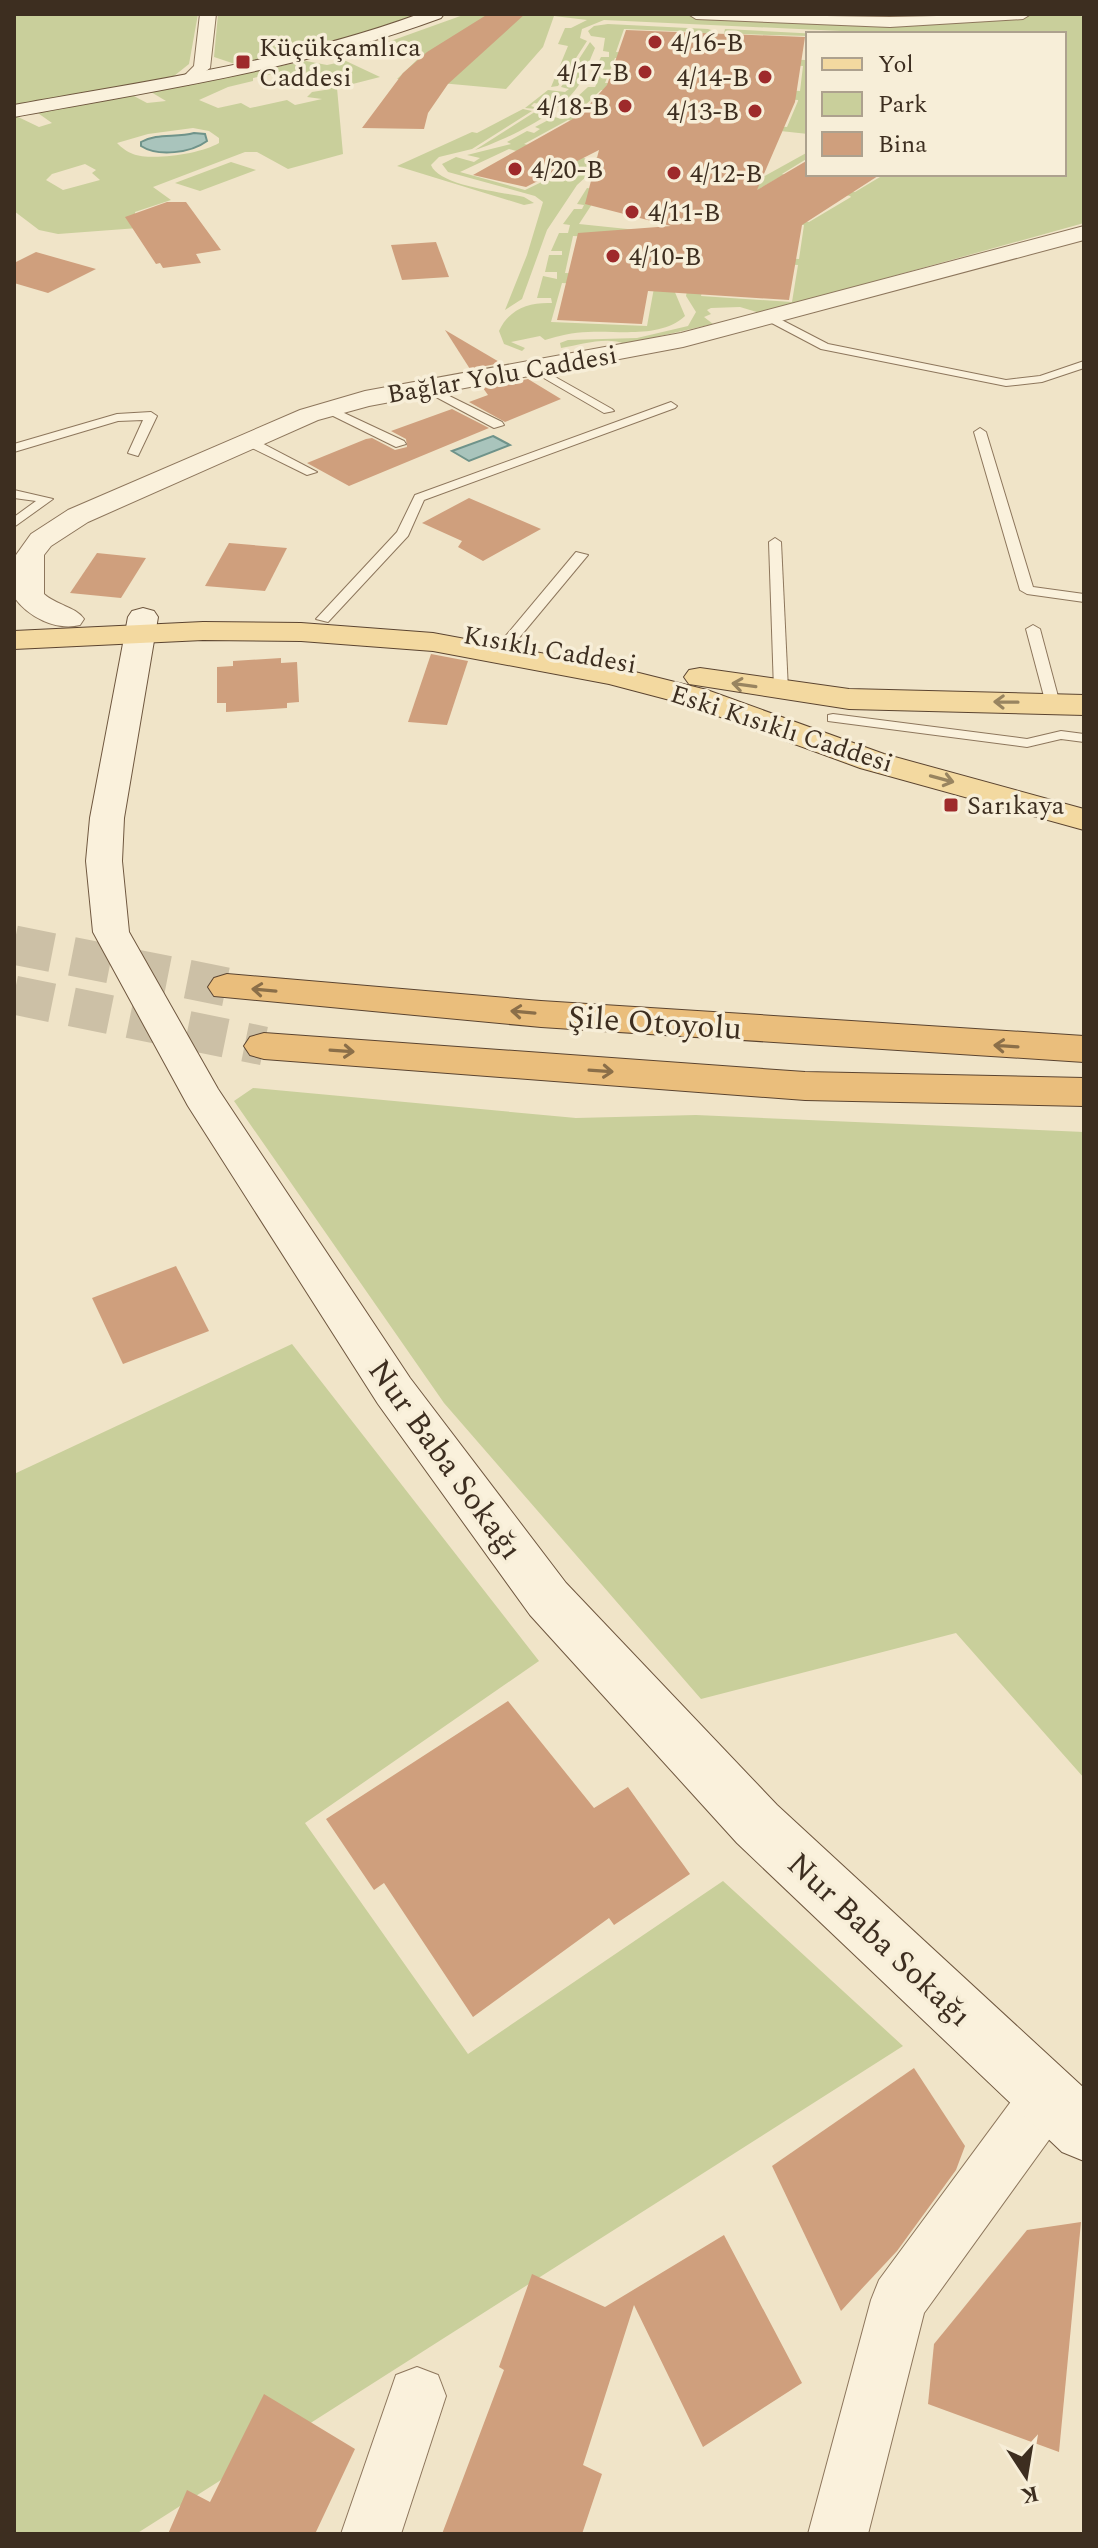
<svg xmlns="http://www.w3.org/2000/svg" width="1098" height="2548" font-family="Spectral,serif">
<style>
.green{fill:#c9cf9b;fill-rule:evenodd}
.water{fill:#a9c4bc;stroke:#6f938a;stroke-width:2}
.building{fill:#cf9f7d}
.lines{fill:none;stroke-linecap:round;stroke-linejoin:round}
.trunk-tunnel{stroke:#ccc0a6;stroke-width:39;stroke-dasharray:39 20;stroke-linecap:butt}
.service-casing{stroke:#8d765c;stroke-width:2}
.minor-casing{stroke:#8d765c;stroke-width:2}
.tertiary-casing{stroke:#8d765c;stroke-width:2}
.secondary-casing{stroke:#6f573f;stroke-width:2}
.primary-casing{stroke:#5b4430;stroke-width:2}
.trunk-casing{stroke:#5b4430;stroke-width:2}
.service{fill:#faf1dc;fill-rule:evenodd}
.minor{fill:#faf1dc;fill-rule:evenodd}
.tertiary{fill:#faf1dc;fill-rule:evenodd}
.secondary{fill:#faf1dc;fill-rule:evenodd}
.primary{fill:#f3d9a0;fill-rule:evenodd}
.trunk{fill:#eabe7c;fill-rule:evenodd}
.oneway{stroke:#988460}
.oneway2{stroke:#8b6f49}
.poi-dot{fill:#9e2a2b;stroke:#f7eed8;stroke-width:3}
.labels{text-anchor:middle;stroke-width:7;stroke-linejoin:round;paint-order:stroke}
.far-poi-label{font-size:26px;fill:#3d2e20;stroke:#f7eed8;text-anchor:start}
.far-street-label{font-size:26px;fill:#3d2e20;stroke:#f7eed8}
.street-label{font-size:32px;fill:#3d2e20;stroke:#f7eed8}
</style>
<rect width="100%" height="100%" fill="#f0e4c8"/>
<g class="green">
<path d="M14,14H198L189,64L174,76L14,106Z"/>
<path d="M218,14H423L317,47L238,65L214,57Z"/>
<path d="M466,14H1074L1084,17V223L760,313L740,307L711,308L707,310L711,314L704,317L713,324L625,344C607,336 580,345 561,348L560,343L568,340L637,338L688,326L696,312L686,296L702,216L713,217L725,204L718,202L808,152V158L782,174L855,192L885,174H1064V34H841V31L604,20L582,29L580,38L587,41L558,86L551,87L568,46L558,44L565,28H571L587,20L554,16L543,47L506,89L397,79L422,55L374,47ZM778,178L850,196L851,197L809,222L735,203ZM717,220L804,225L799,259L709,254ZM710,260L798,265L792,302L701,296Z"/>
<path d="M608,24L708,29L714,31L715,36L654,141L588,175L577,185L547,230L522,299L505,310L527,255L543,202L535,196L448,172L442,164L456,157L474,162L480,158L467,155L511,144L507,142L527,131L534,133L540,129L535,127L554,117L563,119L568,115L560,113L571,102L579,103L584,100L576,98L588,87H595L597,83L589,82L594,71H601L603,67H596L601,57H609V52L603,51L605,38L591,36L588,31L594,26ZM624,29L694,32V33L687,55L616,52ZM615,58L685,62L677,86L605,83ZM601,90L674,98L651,123L576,114ZM568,120L635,135V136L592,160L524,144ZM509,149L573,166V167L525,190L460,172Z"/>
<path d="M725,29L819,34H808V134L718,124L692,137L677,134L694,123L703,108L714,109L716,106L706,104L710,92L720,93L722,89L711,88L714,76L724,77L725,73L715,72L718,61H728V57H719ZM739,34L808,36L805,60L735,57ZM730,63L803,66L800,91L724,88ZM724,95L798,100V101L787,127L711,121Z"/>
<path d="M590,42L595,48C590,59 586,72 580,83C564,112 506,140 475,150L541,108L548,109L552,106L534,103L531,106L537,108L536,109L525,108L548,90L565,92L569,89L561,87Z"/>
<path d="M306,61L327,65L346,61L380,77L337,88L343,154L288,169L257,152H245L153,187L171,200L135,212L138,228L58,234L39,230L14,211V115L39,127L52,123L35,111L132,95L147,103L166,101L151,92ZM283,72C296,89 315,79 331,89L312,92L307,97L322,99L295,105L287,100L250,108L241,103L218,108L199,100L228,87L253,81V78ZM193,128L209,131L219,138V143C201,154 151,161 133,154C127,152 121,147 117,143L148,134ZM85,164L96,170L92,173L100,180L63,190L46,180L52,174Z"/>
<path d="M523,109L532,111L472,149L439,157L431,165C439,186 502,192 524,197L534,203L524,205L397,166L472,132L477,133Z"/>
<path d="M700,159L674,290L685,316C660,339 618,330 588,332C573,332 559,336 545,340L540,336L511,342L525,348L522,351L504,344L499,331C509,309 529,302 552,303L551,298H537L543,276L557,279V272H545L549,255H562V251H551L559,233H568L570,225L563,224L574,209H582L584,205L577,204L587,188L595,189ZM600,192L685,200L666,233L579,224ZM573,236L662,240L656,276L565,273ZM562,283L654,288L647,326L551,322Z"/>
<path d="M231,162L256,170L200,191L175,183Z"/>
<path d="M253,1088L576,1118L696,1115L1084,1132V1778L956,1633L701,1699L444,1403L234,1101Z"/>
<path d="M292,1344L539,1661L305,1823L468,2054L723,1881L903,2046L136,2534H14V1474Z"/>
</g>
<g class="water">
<path d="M194,133L205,134L207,141C191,153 158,157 141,146V142C157,133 176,138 194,133Z"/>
<path d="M493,436L510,445L469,461L452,451Z"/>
</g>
<g class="building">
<path d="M488,14H525L448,84L428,113L424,129L362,128L403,73L427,52Z"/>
<path d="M626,30L805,37L795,102L757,190L808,160V174H881L802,225L789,300L648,291L642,324L557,320L578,233L671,226L585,204L599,150L526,187L473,175L580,115L607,85Z"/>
<path d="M167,202H186L221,250L196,254L201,263L163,268L160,263L156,264L125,217Z"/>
<path d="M436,242L449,277L402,280L391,245Z"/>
<path d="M36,252L96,269L48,293L14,283V263Z"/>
<path d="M445,330L501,363L470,369Z"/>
<path d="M528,379L561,399L505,422L469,402L488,395L483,388Z"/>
<path d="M452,409L489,428L349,486L307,463L366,439L372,438L395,450L407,447L406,439L391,431Z"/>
<path d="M469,498L541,529L483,561L458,547L462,541L422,523Z"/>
<path d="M229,543L287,548L265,591L205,586Z"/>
<path d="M97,553L146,558L121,598L70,593Z"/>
<path d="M431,654L468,661L447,725L408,722Z"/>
<path d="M281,658V663L297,662L299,702L287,703V708L226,712V703H217V667L233,666V661Z"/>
<path d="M176,1266L209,1331L123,1364L92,1298Z"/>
<path d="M508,1701L594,1808L628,1787L690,1874L614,1925L609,1918L473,2017L384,1883L374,1890L326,1819Z"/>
<path d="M914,2068L965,2146L956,2170L897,2251L841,2311L772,2166Z"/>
<path d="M1081,2222L1059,2452L928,2404L934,2344L1027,2230Z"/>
<path d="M724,2235L802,2383L703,2447L634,2305L583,2465L602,2474L582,2534H442L504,2370L499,2367L532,2274L605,2307Z"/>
<path d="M264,2394L355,2449L315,2534H168L187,2490L210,2502Z"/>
</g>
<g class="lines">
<g class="trunk-tunnel">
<path d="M14,945L227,987"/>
<path d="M14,995L264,1046"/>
</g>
<g class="service-casing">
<g id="service">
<path d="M766,316H774L828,344L1006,380L1040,376L1084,361V368L1042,382L1006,386L821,349L766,320Z"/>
<path d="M534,365L612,409L614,411L604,413L530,370V366Z"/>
<path d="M427,385L502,422L504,425L494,428L423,390L421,388Z"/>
<path d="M671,402L677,406L675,408L424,500L408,536L328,622L316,619L397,532L415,495Z"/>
<path d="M327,405L404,441L406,444L396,447L323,411L321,409Z"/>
<path d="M151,412L157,416L138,456L128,453L143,420L118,421L14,452V444L117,414Z"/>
<path d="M980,428L986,432L1033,587L1084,594V602L1027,594L1020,590L974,432Z"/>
<path d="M244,438H252L317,472L307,475L244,444Z"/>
<path d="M14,490L53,499L14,527V517L36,501L14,498Z"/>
<path d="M775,538L781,542L788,690L781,694L774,690L769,542Z"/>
<path d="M576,552L588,555L514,644H504V638Z"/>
<path d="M1033,625L1040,629L1060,704L1058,707H1048L1046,704L1026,629Z"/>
<path d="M833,714L1027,739L1061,731L1084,734V742L1061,739L1027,747L828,721V715Z"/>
</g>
</g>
<g class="minor-casing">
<g id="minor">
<path d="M200,14H216L210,68L188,85L180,80L194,66Z"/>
<path d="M688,14L890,17L1031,14L1023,19L890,27L696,19Z"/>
<path d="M1048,2070L1067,2077L1074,2096L1067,2115L924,2313L868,2534H808L871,2300L879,2280L1029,2077Z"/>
<path d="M417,2367L438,2375L446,2396L401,2534H341L396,2375Z"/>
</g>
</g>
<g class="tertiary-casing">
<path id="tertiary" d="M1084,226V240L683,347L369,406L318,420L88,522L51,546L44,555V594C56,605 76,607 84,619L80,625C56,631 28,617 14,597L16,555L31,534L68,510L300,410L365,391L681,333Z"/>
</g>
<g class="secondary-casing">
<g id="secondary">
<path d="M419,14H444L441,18C303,69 159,90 14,117V105C150,80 288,62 419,14Z"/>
<path d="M143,608L154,611L158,617L124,818L122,861L129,932L218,1089L410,1378L566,1583L777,1805L1084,2088V2161L1062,2152L737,1843L530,1615L378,1404L188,1106L93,932L86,861L90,818L128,617L132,611Z"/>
</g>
</g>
<g class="primary-casing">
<g id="primary">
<path d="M203,622L301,623L433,633L611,666L707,690L884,754L1084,809V830L860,768L685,704L609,684L433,651L301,641L203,640L14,649V631Z"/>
<path d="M700,668L849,689L1084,695V715L849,709L689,684L684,677L689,670Z"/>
</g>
</g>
<g class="trunk-casing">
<g id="trunk">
<path d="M227,974L541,1001L1084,1036V1062L541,1027L214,996L208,987L214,978Z"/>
<path d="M264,1033L805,1072L1084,1078V1106L805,1100L264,1059L250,1055L244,1046L250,1037Z"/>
</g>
</g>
<use href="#service" class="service"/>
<use href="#minor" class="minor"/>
<use href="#tertiary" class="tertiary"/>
<use href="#secondary" class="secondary"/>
<use href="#primary" class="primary"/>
<use href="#trunk" class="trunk"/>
</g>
<defs><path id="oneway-shaft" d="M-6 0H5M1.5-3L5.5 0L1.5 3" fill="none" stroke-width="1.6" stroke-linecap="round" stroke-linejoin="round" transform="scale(2)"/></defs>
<g class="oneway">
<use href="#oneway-shaft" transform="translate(744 685) rotate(-172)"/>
<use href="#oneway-shaft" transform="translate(1006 702) rotate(-179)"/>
<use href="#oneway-shaft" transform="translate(942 779) rotate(15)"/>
</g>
<g class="oneway2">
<use href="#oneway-shaft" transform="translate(264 990) rotate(-175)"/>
<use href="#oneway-shaft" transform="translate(523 1012) rotate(-175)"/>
<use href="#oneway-shaft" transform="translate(1006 1046) rotate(-176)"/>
<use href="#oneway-shaft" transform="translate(342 1051) rotate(4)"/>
<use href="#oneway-shaft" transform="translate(601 1071) rotate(4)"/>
</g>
<g class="poi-dot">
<circle cx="655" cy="42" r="8"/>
<rect x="235" y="54" width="16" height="16" rx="4"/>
<circle cx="645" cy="72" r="8"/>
<circle cx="765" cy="77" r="8"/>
<circle cx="625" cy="106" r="8"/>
<circle cx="755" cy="111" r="8"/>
<circle cx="515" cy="169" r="8"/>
<circle cx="674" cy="173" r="8"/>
<circle cx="632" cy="212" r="8"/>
<circle cx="613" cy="256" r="8"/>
<rect x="943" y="797" width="16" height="16" rx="4"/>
</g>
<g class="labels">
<g class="far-poi-label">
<text x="671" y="51">4/16-B</text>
<text x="259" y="56">Küçükçamlıca<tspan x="259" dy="30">Caddesi</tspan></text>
<text x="629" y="81" text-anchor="end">4/17-B</text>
<text x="749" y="86" text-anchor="end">4/14-B</text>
<text x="609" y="115" text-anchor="end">4/18-B</text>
<text x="739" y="120" text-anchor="end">4/13-B</text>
<text x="531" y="178">4/20-B</text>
<text x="690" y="182">4/12-B</text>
<text x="648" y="221">4/11-B</text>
<text x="629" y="265">4/10-B</text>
<text x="967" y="814">Sarıkaya</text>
</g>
<g class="far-street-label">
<text transform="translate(502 374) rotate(-10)" y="9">Bağlar Yolu Caddesi</text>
<text transform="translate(550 649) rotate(10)" y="9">Kısıklı Caddesi</text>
<text transform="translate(782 728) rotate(18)" y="9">Eski Kısıklı Caddesi</text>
</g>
<g class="street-label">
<text transform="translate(655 1022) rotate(4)" y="11">Şile Otoyolu</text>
<text transform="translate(446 1459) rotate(54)" y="11">Nur Baba Sokağı</text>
<text transform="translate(880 1939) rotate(43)" y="11">Nur Baba Sokağı</text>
</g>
</g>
<rect width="1098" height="2548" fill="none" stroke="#3d2e20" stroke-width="32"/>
<rect x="806" y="32" width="260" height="144" fill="#f7eed8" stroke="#ada18e" stroke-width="2"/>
<rect x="822" y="58" width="40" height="12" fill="#f3d9a0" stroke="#ada18e" stroke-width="2"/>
<text x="878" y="72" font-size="24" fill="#3d2e20">Yol</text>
<rect x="822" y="92" width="40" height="24" fill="#c9cf9b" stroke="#ada18e" stroke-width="2"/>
<text x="878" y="112" font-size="24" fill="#3d2e20">Park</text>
<rect x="822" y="132" width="40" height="24" fill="#cf9f7d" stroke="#ada18e" stroke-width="2"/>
<text x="878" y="152" font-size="24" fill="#3d2e20">Bina</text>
<g transform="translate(1026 2476) rotate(168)" stroke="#f7eed8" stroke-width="6" paint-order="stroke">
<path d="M0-6L14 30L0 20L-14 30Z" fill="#3d2e20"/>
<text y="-12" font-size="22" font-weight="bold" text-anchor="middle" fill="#3d2e20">K</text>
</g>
</svg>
